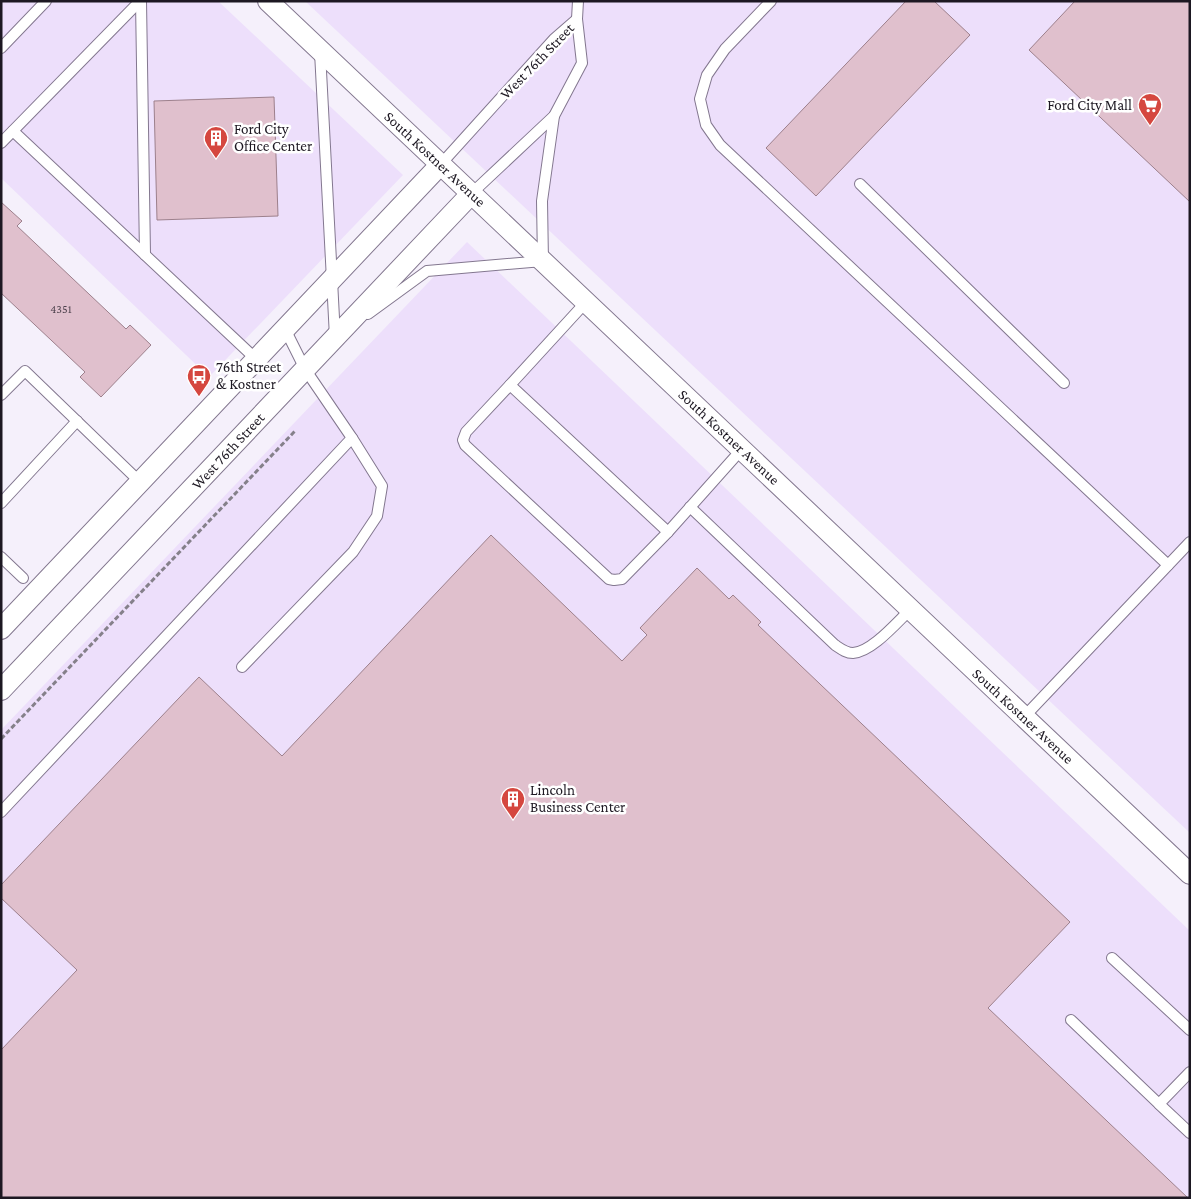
<svg xmlns="http://www.w3.org/2000/svg" width="1191" height="1199" font-family="'Crimson Pro',serif">
<style>
.built{fill:#eddffb}
.building{fill:#e0c0cd;stroke:#9d808c}
.lines{fill:none;stroke-linecap:round;stroke-linejoin:round}
.service-casing{stroke:#83778f;stroke-width:12}
.minor-casing{stroke:#83778f;stroke-width:22}
.path{stroke:#85808a;stroke-width:3;stroke-dasharray:5 2.5;stroke-linecap:butt}
.service{stroke:#fff;stroke-width:10}
.minor{stroke:#fff;stroke-width:20}
.labels{text-anchor:middle;stroke-width:5;stroke-linejoin:round;paint-order:stroke}
.number-label{font-size:12px;fill:#4e424d}
.street-label{font-size:15px;fill:#1d1822;stroke:#fff}
.poi-label{font-size:15px;fill:#1d1822;stroke:#fff;text-anchor:start}
</style>
<rect width="100%" height="100%" fill="#f5f0fb"/>
<g class="built">
<path d="M1,1H218L403,175L209,377L1,178Z"/>
<path d="M305,1H1190V833Z"/>
<path d="M467,242L1190,931V1198H1V730Z"/>
</g>
<g class="building">
<path d="M906,1H934L970,35L816,196L766,148Z"/>
<path d="M1075,1H1190V202L1029,50Z"/>
<path d="M274,97L278,216L157,220L154,101Z"/>
<path d="M1,202L22,221L17,226L126,329L130,325L151,345L101,397L80,377L85,372L1,293Z"/>
<path d="M491,535L622,661L647,635L640,628L697,568L729,599L733,595L761,622L758,625L1070,922L988,1008L1188,1198H1V1050L77,970L1,898V885L199,677L282,756Z"/>
</g>
<g class="lines">
<g class="service-casing">
<g id="service">
<path d="M141,1L145,255"/>
<path d="M771,1L725,49L707,75L700,99L706,125L720,145L1168,565"/>
<path d="M1,48L46,1"/>
<path d="M320,52L335,337"/>
<path d="M13,131L256,359"/>
<path d="M1,143L140,1"/>
<path d="M441,164L554,39L577,19"/>
<path d="M860,184L1064,383"/>
<path d="M472,193L554,116L582,63L577,19L578,1"/>
<path d="M586,302L510,385L466,432L463,440L465,445L609,579L614,580L622,579L668,532L742,449"/>
<path d="M368,314L427,271L543,261L542,201L554,116"/>
<path d="M510,385L668,532"/>
<path d="M1,395L25,371L140,482"/>
<path d="M1,503L77,421"/>
<path d="M690,507L835,645C841,649 846,653 853,653C872,652 897,622 911,609"/>
<path d="M1,557L23,578"/>
<path d="M242,667L353,552L377,516L382,486L352,438"/>
<path d="M1024,717L1190,542"/>
<path d="M1,812L352,438L305,369L285,329"/>
<path d="M1112,958L1190,1030"/>
<path d="M1071,1020L1159,1104"/>
<path d="M1190,1072L1159,1104L1190,1133"/>
</g>
</g>
<g class="minor-casing">
<g id="minor">
<path d="M268,1L1190,874"/>
<path d="M1,629L441,164"/>
<path d="M1,690L472,193"/>
</g>
</g>
<path class="path" d="M1,739L295,431"/>
<use href="#service" class="service"/>
<use href="#minor" class="minor"/>
</g>
<defs>
<g id="supermarket-pin" transform="scale(1.25)"><path d="M0 17L-7.5 6A9.5 9.5 0 1 1 7.5 6Z" fill="#d5473f" stroke="#fff"/><path d="M-6-5.5h2.5l.6 2H6L4.5 2H-2.5L-4.4-4H-6ZM-1.5 3.2a1.3 1.3 0 1 0 .1 0ZM3 3.2a1.3 1.3 0 1 0 .1 0Z" fill="#fff"/></g>
<g id="building-pin" transform="scale(1.25)"><path d="M0 17L-7.5 6A9.5 9.5 0 1 1 7.5 6Z" fill="#d5473f" stroke="#fff"/><path d="M-4-6H4V6H1V3H-1V6H-4ZM-2.5-4.3h1.7v1.8h-1.7ZM.8-4.3h1.7v1.8H.8ZM-2.5-1h1.7V.8h-1.7ZM.8-1h1.7V.8H.8Z" fill="#fff"/></g>
<g id="bus-pin" transform="scale(1.25)"><path d="M0 17L-7.5 6A9.5 9.5 0 1 1 7.5 6Z" fill="#d5473f" stroke="#fff"/><path d="M-5-6H5V4H4V6H2V4H-2V6H-4V4H-5ZM-3.5-4V0h7V-4ZM-3.5 1.2v1.5H-2V1.2ZM2 1.2v1.5H3.5V1.2Z" fill="#fff"/></g>
</defs>
<g fill-rule="evenodd">
<use href="#supermarket-pin" x="1150" y="105"/>
<use href="#building-pin" x="216" y="138"/>
<use href="#bus-pin" x="199" y="376"/>
<use href="#building-pin" x="513" y="799"/>
</g>
<g class="labels">
<g class="number-label">
<text x="61" y="313">4351</text>
</g>
<g class="street-label">
<text transform="translate(537 61) rotate(-46)" y="5">West 76th Street</text>
<text transform="translate(435 159) rotate(43)" y="5">South Kostner Avenue</text>
<text transform="translate(729 437) rotate(43)" y="5">South Kostner Avenue</text>
<text transform="translate(228 451) rotate(-47)" y="5">West 76th Street</text>
<text transform="translate(1023 716) rotate(43)" y="5">South Kostner Avenue</text>
</g>
<g class="poi-label">
<text x="1132" y="110" text-anchor="end">Ford City Mall</text>
<text x="234" y="134">Ford City<tspan x="234" dy="17">Office Center</tspan></text>
<text x="216" y="372">76th Street<tspan x="216" dy="17">&amp; Kostner</tspan></text>
<text x="530" y="795">Lincoln<tspan x="530" dy="17">Business Center</tspan></text>
</g>
</g>
<rect width="1191" height="1199" fill="none" stroke="#1d1822" stroke-width="5"/>
</svg>
